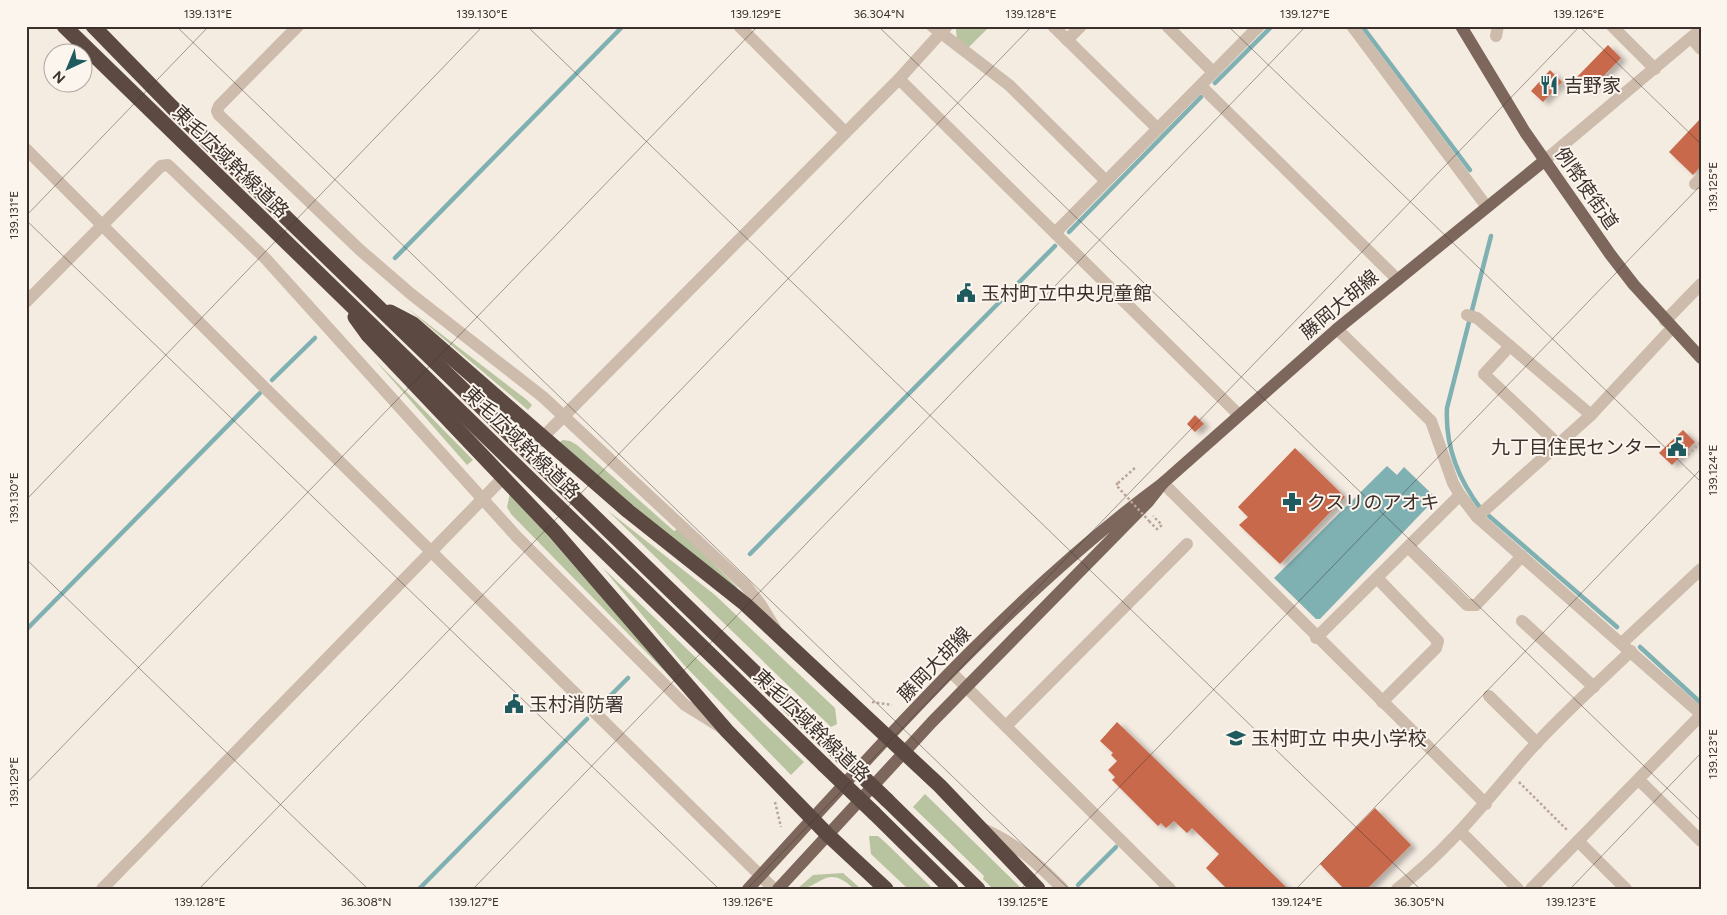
<svg xmlns="http://www.w3.org/2000/svg" width="1727" height="915" font-family="Figtree,'Noto Sans JP',sans-serif">
<style>
.green{fill:#b8c4a0}
.water{fill:#7fb0b2}
.lines{fill:none;stroke-linecap:round;stroke-linejoin:round}
.stream{stroke:#7fb0b2;stroke-width:4.5}
.building{fill:#c8694b;filter:url(#shadow)}
.minor-tunnel{stroke:#cfc6bd;stroke-width:12;stroke-dasharray:12 6;stroke-linecap:butt}
.path{stroke:#b9a596;stroke-width:2.5;stroke-dasharray:2.5 2.5;stroke-linecap:butt}
.minor{stroke:#cdbbac;stroke-width:12}
.major{stroke:#7d675c;stroke-width:12}
.highway{stroke:#5c4a42;stroke-width:15}
.path-bridge{stroke:#b9a596;stroke-width:2.5;stroke-dasharray:2.5 2.5;stroke-linecap:butt}
.highway-bridge{stroke:#5c4a42;stroke-width:15}
.ticks{fill:none;stroke:#3b302b;stroke-width:1;stroke-opacity:0.45}
.labels{text-anchor:middle;stroke-width:4;stroke-linejoin:round;paint-order:stroke}
.poi-label{font-size:19px;fill:#3b302b;stroke:#fbf5ee;text-anchor:start}
.street-label{font-size:19px;fill:#3b302b;stroke:#fbf5ee}
.neatline{fill:none;stroke:#3b302b;stroke-width:2}
.ticks-label{font-size:12px;text-anchor:middle;fill:#3b302b}
</style>
<defs>
<filter id="shadow"><feDropShadow dx="5.5" dy="3" stdDeviation="2.5" flood-color="#0004"/></filter>
</defs>
<rect width="100%" height="100%" fill="#f4ebe1"/>
<g class="green">
<path d="M960,26H990L967,49L957,42L956,29Z"/>
<path d="M406,307L527,400L532,405L528,410Z"/>
<path d="M374,359L473,460L467,465Z"/>
<path d="M563,440L570,441L577,445L674,531L678,529L737,587V589L641,515L558,443Z"/>
<path d="M510,493L685,692L511,514L507,507Z"/>
<path d="M607,510L715,595L835,708L837,724L831,727Z"/>
<path d="M602,567L804,762L791,775L684,665Z"/>
<path d="M925,794L1022,889H993L983,879L984,876L913,807Z"/>
<path d="M869,836H878L887,844L933,889H908L871,854Z"/>
<path d="M843,873L861,889H854C826,862 821,889 797,889L813,875Z"/>
</g>
<path class="water" d="M1387,466L1397,475L1404,467L1436,498L1320,619H1316L1274,578Z"/>
<g class="lines">
<g class="stream">
<path d="M1362,26L1470,170"/>
<path d="M1215,83L1272,26"/>
<path d="M1069,232L1201,97"/>
<path d="M395,258L623,26"/>
<path d="M272,380L315,338"/>
<path d="M1481,509C1458,479 1445,446 1447,408L1491,236"/>
<path d="M1489,516L1617,627"/>
<path d="M750,554L1055,246"/>
<path d="M26,630L260,393"/>
<path d="M1640,647L1701,703"/>
<path d="M602,704L628,678"/>
<path d="M1078,885L1116,847"/>
<path d="M419,889L587,719"/>
</g>
</g>
<g class="building">
<path d="M1608,45L1621,58L1589,91L1576,78Z"/>
<path d="M1550,70L1562,82L1543,102L1531,91Z"/>
<path d="M1701,118V166L1693,175L1669,152Z"/>
<path d="M1195,415L1204,424L1195,432L1187,424Z"/>
<path d="M1683,430L1695,442L1672,465L1659,453Z"/>
<path d="M1295,448L1345,497L1280,564L1239,525L1248,517L1238,507Z"/>
<path d="M1117,722L1150,754L1288,889H1227L1206,868L1219,854L1192,828L1187,833L1174,821L1166,828L1161,823L1158,826L1112,780L1115,777L1108,770L1117,761L1111,755L1113,753L1100,741Z"/>
<path d="M1375,808L1411,845L1367,889H1344L1320,864Z"/>
</g>
<g class="lines">
<path class="minor-tunnel" d="M499,482L547,433"/>
<g class="path">
<path d="M1688,455L1701,442"/>
<path d="M1118,483L1136,467"/>
<path d="M1149,521L1157,529L1162,525L1153,516"/>
<path d="M872,702L892,705"/>
<path d="M1519,782L1568,831"/>
<path d="M775,802L781,827"/>
</g>
<g class="minor">
<path d="M298,26L219,106L217,111L219,115L360,250L411,294L543,397L746,586L761,605L775,628"/>
<path d="M739,26L845,132"/>
<path d="M932,26L1009,85L1106,181"/>
<path d="M1053,26L1158,129"/>
<path d="M1167,26L1213,72"/>
<path d="M1352,26L1487,207"/>
<path d="M1612,26L1655,69"/>
<path d="M1496,36L1498,26"/>
<path d="M1691,38L1701,49"/>
<path d="M1067,40L1081,26"/>
<path d="M899,79L1239,415"/>
<path d="M1201,86L1398,280"/>
<path d="M26,149L265,388L774,889"/>
<path d="M1544,161L1701,29"/>
<path d="M1695,184L1701,178"/>
<path d="M1055,233L1259,26"/>
<path d="M26,302L161,166L168,165L265,258L517,537L685,705L722,728"/>
<path d="M1467,315L1477,318L1591,415"/>
<path d="M1665,321L1701,284"/>
<path d="M1337,329L1431,421L1453,483L1460,495L1477,517L1701,714"/>
<path d="M1510,346L1484,374L1559,445"/>
<path d="M547,433L899,79L947,26"/>
<path d="M1163,483L1486,804"/>
<path d="M1477,517L1591,415L1672,328"/>
<path d="M1408,547L1467,605H1476L1522,556"/>
<path d="M1377,578L1438,641L1436,648L1382,702"/>
<path d="M1522,621L1594,687"/>
<path d="M1316,638L1460,495"/>
<path d="M1622,643L1701,569"/>
<path d="M951,672L1170,889"/>
<path d="M1489,696L1537,743"/>
<path d="M1006,726L1187,544"/>
<path d="M1639,780L1701,841"/>
<path d="M983,829C1015,842 1039,865 1063,889"/>
<path d="M1460,831L1518,889"/>
<path d="M1578,841L1626,889"/>
<path d="M102,889L499,482"/>
<path d="M1397,889C1446,852 1484,804 1523,758C1556,720 1595,686 1631,651"/>
<path d="M1531,889L1701,715"/>
</g>
<g class="major">
<path d="M1461,26L1525,132L1610,254L1634,285L1701,358"/>
<path d="M1163,483L1337,329L1544,161"/>
<path d="M748,889C878,748 1009,597 1163,483L1148,502L932,722L778,889"/>
</g>
<g class="highway">
<path d="M64,26L824,765"/>
<path d="M93,26L172,107L837,752"/>
<path d="M390,312L413,324L628,511L745,604L940,786L1038,889"/>
<path d="M355,317L368,335L554,531L727,731L828,835L886,889"/>
<path d="M887,800L978,889"/>
<path d="M874,813L951,889"/>
</g>
<path class="path-bridge" d="M1118,483L1116,485L1149,521"/>
<g class="highway-bridge">
<path d="M837,752L887,800"/>
<path d="M824,765L874,813"/>
</g>
</g>
<path class="ticks" d="M176,26L1069,889M527,26L1420,889M878,26L1701,821M1228,26L1701,482M1579,26L1701,144M26,216L209,26M26,220L719,889M26,500L483,26M26,559L368,889M26,784L758,26M199,889L1032,26M473,889L1306,26M747,889L1580,26M1021,889L1701,185M1296,889L1701,469M1570,889L1701,753"/>
<defs>
<g id="restaurant-bare" transform="scale(1.5)"><path d="M-5-6h1v4h1v-4h1v4h1v-4h1v5L-1.5 .5V6h-2V.5L-5-1ZM5-6V6H3V1.5H1.5Q1.5-4 5-6Z" fill="#1f5a5e" stroke="#fbf5ee" stroke-width="2.5" paint-order="stroke"/></g>
<g id="civic-bare" transform="scale(1.5)"><path d="M-.6-6.5H3V-4.5H.6V-3L4-1V1h2V6H-6V1h2V-1L-.6-3ZM-1.2 2.5V6h2.4V2.5Z" fill="#1f5a5e" stroke="#fbf5ee" stroke-width="2.5" paint-order="stroke"/></g>
<g id="pharmacy-bare" transform="scale(1.5)"><path d="M-2-6h4v4h4v4h-4v4h-4v-4h-4v-4h4Z" fill="#1f5a5e" stroke="#fbf5ee" stroke-width="2.5" paint-order="stroke"/></g>
<g id="school-bare" transform="scale(1.5)"><path d="M0-5L7-2L0 1L-7-2ZM-4 1L0 2.5L4 1V4Q0 6-4 4Z" fill="#1f5a5e" stroke="#fbf5ee" stroke-width="2.5" paint-order="stroke"/></g>
</defs>
<g fill-rule="evenodd">
<use href="#restaurant-bare" x="1549" y="85"/>
<use href="#civic-bare" x="966" y="293"/>
<use href="#civic-bare" x="1677" y="447"/>
<use href="#pharmacy-bare" x="1292" y="502"/>
<use href="#civic-bare" x="514" y="704"/>
<use href="#school-bare" x="1236" y="738"/>
</g>
<g class="labels">
<g class="poi-label">
<text x="1564" y="92">吉野家</text>
<text x="981" y="300">玉村町立中央児童館</text>
<text x="1662" y="454" text-anchor="end">九丁目住民センター</text>
<text x="1307" y="509">クスリのアオキ</text>
<text x="529" y="711">玉村消防署</text>
<text x="1251" y="745">玉村町立 中央小学校</text>
</g>
<g class="street-label">
<text transform="translate(231 161) rotate(44)" y="7">東毛広域幹線道路</text>
<text transform="translate(1587 188) rotate(55)" y="7">例幣使街道</text>
<text transform="translate(1339 304) rotate(-40)" y="7">藤岡大胡線</text>
<text transform="translate(522 442) rotate(44)" y="7">東毛広域幹線道路</text>
<text transform="translate(934 664) rotate(-46)" y="7">藤岡大胡線</text>
<text transform="translate(812 725) rotate(44)" y="7">東毛広域幹線道路</text>
</g>
</g>
<rect width="1727" height="915" fill="none" stroke="#fbf5ee" stroke-width="55"/>
<g transform="translate(68 68) rotate(224)"><circle r="24" fill="#fbf5ee" stroke="#aea6a0"/>
<path d="M0-4L9 19L0 12L-9 19Z" fill="#1f5a5e"/>
<text y="-8" font-size="14" font-weight="bold" text-anchor="middle" fill="#3b302b">N</text>
</g>
<rect x="28" y="28" width="1672" height="860" class="neatline"/>
<g class="ticks-label">
<text x="208" y="18">139.131°E</text>
<text x="482" y="18">139.130°E</text>
<text x="756" y="18">139.129°E</text>
<text x="879" y="18">36.304°N</text>
<text x="1031" y="18">139.128°E</text>
<text x="1305" y="18">139.127°E</text>
<text x="1579" y="18">139.126°E</text>
<text transform="translate(1713 187) rotate(-90)" y="4">139.125°E</text>
<text transform="translate(14 215) rotate(-90)" y="4">139.131°E</text>
<text transform="translate(1713 470) rotate(-90)" y="4">139.124°E</text>
<text transform="translate(14 498) rotate(-90)" y="4">139.130°E</text>
<text transform="translate(1713 754) rotate(-90)" y="4">139.123°E</text>
<text transform="translate(14 782) rotate(-90)" y="4">139.129°E</text>
<text x="200" y="906">139.128°E</text>
<text x="366" y="906">36.308°N</text>
<text x="474" y="906">139.127°E</text>
<text x="748" y="906">139.126°E</text>
<text x="1023" y="906">139.125°E</text>
<text x="1297" y="906">139.124°E</text>
<text x="1419" y="906">36.305°N</text>
<text x="1571" y="906">139.123°E</text>
</g>
</svg>
